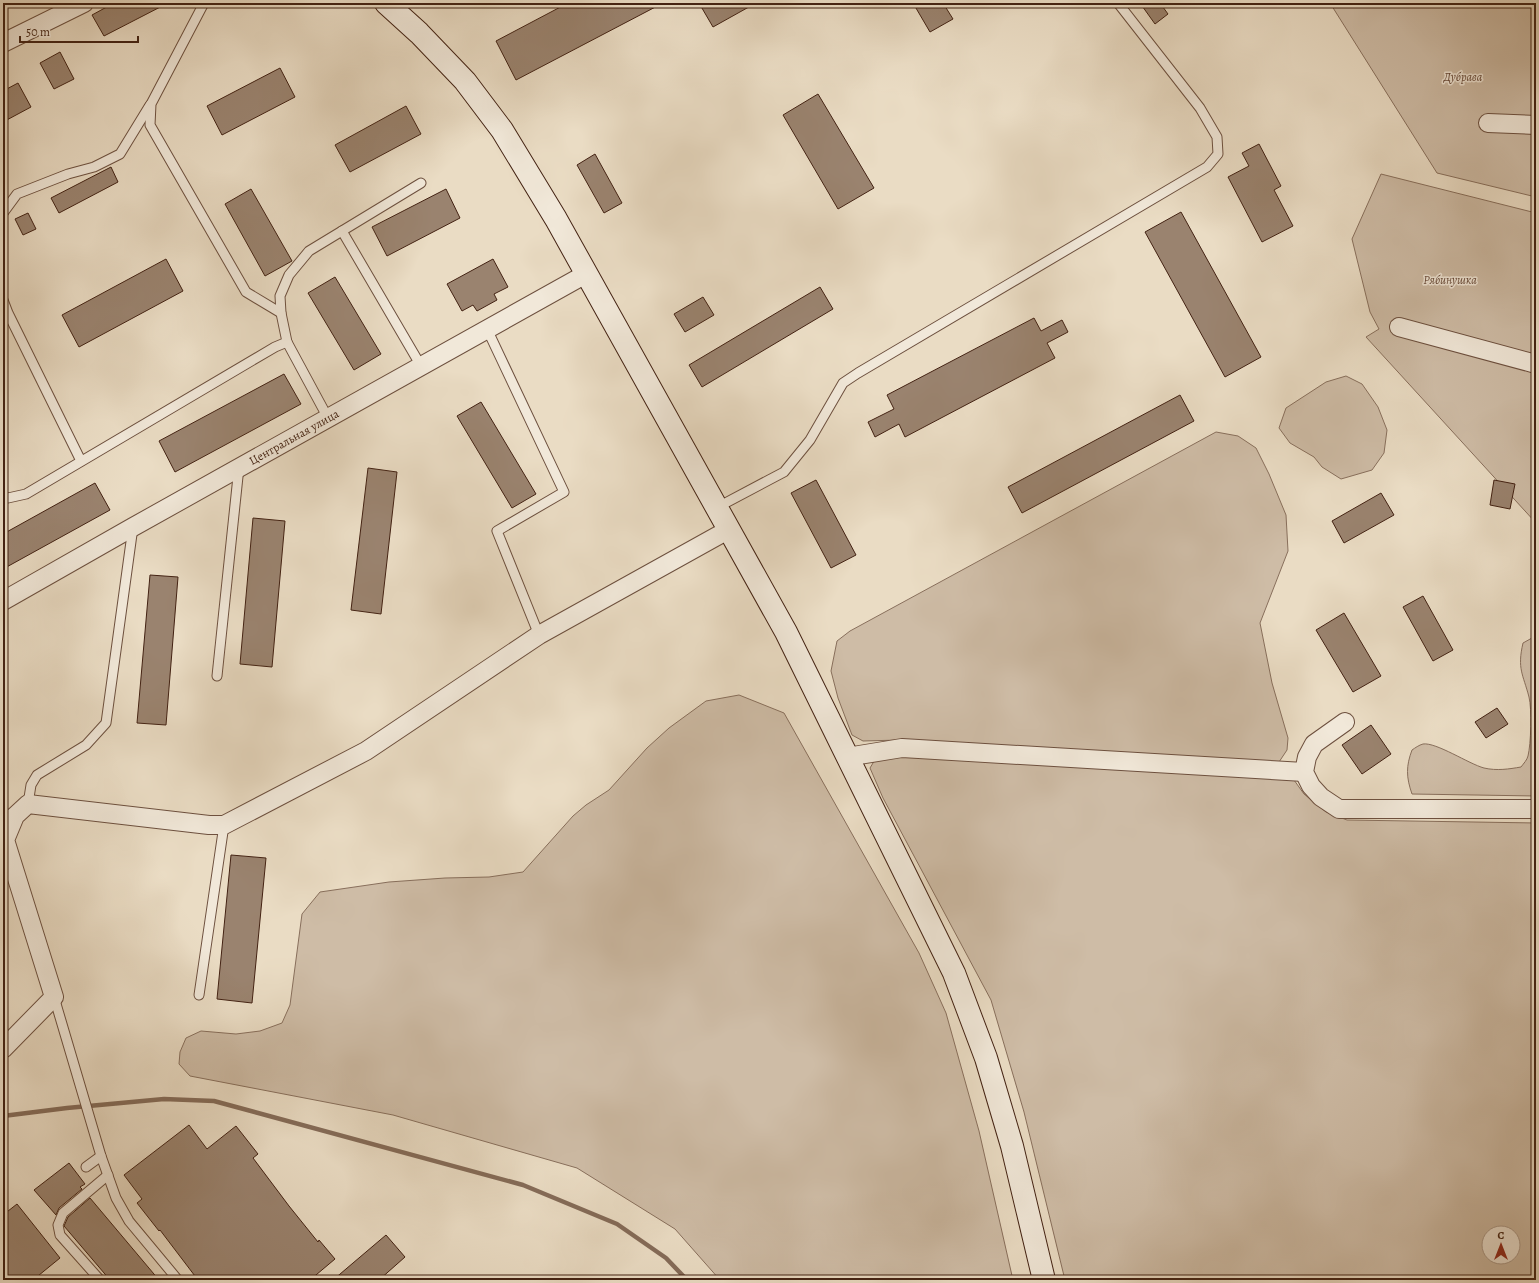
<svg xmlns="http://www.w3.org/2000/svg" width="1539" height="1283" font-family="Alegreya,serif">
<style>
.green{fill:#cebca6;stroke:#886f5c;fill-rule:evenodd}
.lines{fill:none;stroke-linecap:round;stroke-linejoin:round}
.stream{stroke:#856c59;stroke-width:4.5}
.building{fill:#9a836f;stroke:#432213}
.lane-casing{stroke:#6d503f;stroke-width:11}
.street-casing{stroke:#6d503f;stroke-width:20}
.secondary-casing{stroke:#432213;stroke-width:24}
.lane{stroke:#f1e8d9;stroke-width:9}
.street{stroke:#f1e8d9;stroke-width:18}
.secondary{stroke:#f1e8d9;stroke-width:22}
.labels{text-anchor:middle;stroke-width:3;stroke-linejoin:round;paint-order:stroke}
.park-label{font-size:12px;font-style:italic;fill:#664838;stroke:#f1e8d9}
.street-label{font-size:12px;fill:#432213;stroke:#f1e8d9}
</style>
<rect width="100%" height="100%" fill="#eadcc4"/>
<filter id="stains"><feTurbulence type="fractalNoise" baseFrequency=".005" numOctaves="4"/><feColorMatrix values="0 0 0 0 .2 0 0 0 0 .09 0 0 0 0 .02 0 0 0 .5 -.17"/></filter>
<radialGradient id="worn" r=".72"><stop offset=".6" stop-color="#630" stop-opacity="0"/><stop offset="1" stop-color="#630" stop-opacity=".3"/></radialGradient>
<g class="green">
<path d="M1330,3H1536V197L1437,173Z"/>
<path d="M1381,174L1536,213V523L1366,337L1379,329L1370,312L1352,239Z"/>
<path d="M1346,376L1362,384L1378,407L1387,430L1384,453L1372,470L1341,479L1322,467L1314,457L1290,443L1279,428L1286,408L1326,382Z"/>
<path d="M1216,432L1238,436L1256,448L1269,474L1286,515L1288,551L1260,623L1272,683L1288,738L1287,750L1279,762L900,740L863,741L852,735L838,698L831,671L837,641L850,631Z"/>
<path d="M1532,638H1536V796L1412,794C1406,777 1406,766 1412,750C1415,748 1419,745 1423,744C1436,742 1469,764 1484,768C1497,771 1509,769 1521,767C1524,763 1527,760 1528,756C1531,744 1532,709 1529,697C1523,674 1517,669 1523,643Z"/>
<path d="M739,695L784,713L919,953L946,1013L979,1131L1013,1280H720L675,1229L577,1168L393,1115L190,1076L179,1064L180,1052L186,1038L201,1031L236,1034L260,1031L282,1023L290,1005L302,914L320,892L389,882L445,878L489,877L523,872L573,816L586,805L609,790L647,748L669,728L706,701Z"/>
<path d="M903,753L1294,780L1304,794L1326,812L1347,820L1536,823V1280H1065L1024,1112L991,1000L883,798L870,768L876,758ZM1489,1233H1513V1257H1489Z"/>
</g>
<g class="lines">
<path class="stream" d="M3,1116L67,1108L164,1099L214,1101L523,1185L617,1224L666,1258L687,1280"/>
</g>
<g class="building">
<path d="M114,3H168L104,36L92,15Z"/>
<path d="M568,3H663L516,80L496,41Z"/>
<path d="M699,3H756L713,27Z"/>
<path d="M913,3H943L953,19L930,32Z"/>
<path d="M1140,3H1160L1168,14L1155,24Z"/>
<path d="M60,52L74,79L54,89L40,63Z"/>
<path d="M280,68L295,97L222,135L207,106Z"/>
<path d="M18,83L31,107L3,122V91Z"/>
<path d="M818,94L874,188L838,209L783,115Z"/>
<path d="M406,106L421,134L350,172L335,145Z"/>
<path d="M1259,144L1281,186L1274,190L1293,226L1262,242L1228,177L1249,166L1242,153Z"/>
<path d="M595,154L622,203L604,213L577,165Z"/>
<path d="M111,167L118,182L59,213L51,198Z"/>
<path d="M251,189L292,261L265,276L225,204Z"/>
<path d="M446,189L460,218L387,256L372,227Z"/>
<path d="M1181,212L1261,357L1225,377L1145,232Z"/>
<path d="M28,213L36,229L23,235L15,219Z"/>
<path d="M166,259L183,291L79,347L62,315Z"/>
<path d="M493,259L508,287L494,294L497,300L477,311L473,305L462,311L447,284Z"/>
<path d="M335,277L381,354L354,370L308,293Z"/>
<path d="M820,287L833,309L702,387L689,365Z"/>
<path d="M703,297L714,315L685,332L674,314Z"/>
<path d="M1034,318L1041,331L1062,320L1068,332L1047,343L1055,358L905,437L899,424L875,437L868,422L894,409L887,395Z"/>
<path d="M284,374L301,404L175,472L159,441Z"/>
<path d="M1180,395L1194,421L1022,513L1008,487Z"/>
<path d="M481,402L536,494L512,508L457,416Z"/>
<path d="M368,468L397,472L381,614L351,610Z"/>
<path d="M816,480L856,555L831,568L791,493Z"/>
<path d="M1494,480L1515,484L1510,509L1490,505Z"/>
<path d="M95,483L110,510L3,569V534Z"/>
<path d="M1381,493L1394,515L1344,543L1332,521Z"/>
<path d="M253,518L285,521L272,667L240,664Z"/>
<path d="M150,575L178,577L166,725L137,723Z"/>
<path d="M1423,596L1453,650L1433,661L1403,607Z"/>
<path d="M1344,613L1381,676L1353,692L1316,630Z"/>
<path d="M1497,708L1508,724L1486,738L1475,722Z"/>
<path d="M1371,725L1391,754L1362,774L1342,745Z"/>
<path d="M231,855L266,858L252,1003L217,999Z"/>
<path d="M189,1125L207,1149L236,1126L258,1154L253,1158L289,1206L318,1242L319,1240L335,1259L310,1280H198L160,1230L159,1231L137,1203L142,1199L124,1175Z"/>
<path d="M69,1163L85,1184L80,1187L82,1189L59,1208L56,1215L34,1190Z"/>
<path d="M90,1198L159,1280H110L64,1226L68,1217Z"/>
<path d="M17,1204L60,1258L33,1280H3V1215Z"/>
<path d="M386,1235L405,1257L379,1280H333Z"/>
</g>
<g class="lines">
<g class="lane-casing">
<g id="lane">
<path d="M204,3L151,104L150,125L246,292L281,313"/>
<path d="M3,213L17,194L68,174L94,167L120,154L150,105"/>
<path d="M342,231L421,366"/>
<path d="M3,300L8,313L81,461"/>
<path d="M487,329L564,492L497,531L539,635"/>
<path d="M287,342L328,418"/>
<path d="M3,497L8,498L26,494L275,347L287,342L281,313L280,296L289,275L309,251L421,183"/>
<path d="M716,508L784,472L810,440L843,383L858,373L1207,167L1218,154L1217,137L1200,108L1118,3"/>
<path d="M217,676L239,467"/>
<path d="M28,804L31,785L37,775L86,745L106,723L133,527"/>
<path d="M3,813L15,816"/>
<path d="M199,995L224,825"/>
<path d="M54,997L101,1156L116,1198L129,1221L178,1280"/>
<path d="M86,1167L101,1156"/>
<path d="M100,1280L60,1235L58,1225L63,1213L108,1175"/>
</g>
</g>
<g class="street-casing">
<g id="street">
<path d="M3,43L84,3"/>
<path d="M1488,123L1536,125"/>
<path d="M1399,327L1536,364"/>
<path id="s1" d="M3,601L133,527L586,274"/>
<path d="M1345,722L1314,744L1307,757L1304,772L1311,786L1321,797L1339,809H1536"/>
<path d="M847,757L902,748L1304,772"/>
<path d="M3,1049L54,997L5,840L15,816L28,804L209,825H224L366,751L539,635L728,530"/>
</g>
</g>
<g class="secondary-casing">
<path id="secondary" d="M386,3L419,33L465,81L502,130L556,219L786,632L954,973L986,1058L1012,1146L1044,1280"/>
</g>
<use href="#lane" class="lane"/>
<use href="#street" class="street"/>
<use href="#secondary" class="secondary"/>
</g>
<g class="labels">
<g class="park-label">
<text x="1463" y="81">Дубрава</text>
<text x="1450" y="284">Рябинушка</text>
</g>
<g class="street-label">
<text dy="4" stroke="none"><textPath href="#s1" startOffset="334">Центральная улица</textPath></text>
</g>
</g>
<rect width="1539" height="1283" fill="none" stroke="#eadcc4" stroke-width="16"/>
<rect x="4" y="4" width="1531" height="1275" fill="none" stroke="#432213" stroke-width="2"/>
<rect x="8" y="8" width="1523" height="1267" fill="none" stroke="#432213"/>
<g transform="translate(1501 1245)"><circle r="19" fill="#f1e8d9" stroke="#ab998a"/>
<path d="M0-3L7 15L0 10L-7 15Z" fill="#8f2418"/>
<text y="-6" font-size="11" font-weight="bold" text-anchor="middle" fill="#432213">С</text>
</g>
<path d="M20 36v6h118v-6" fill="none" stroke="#432213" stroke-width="2"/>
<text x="26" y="36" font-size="12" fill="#432213" stroke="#f1e8d9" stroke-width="3" paint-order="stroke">50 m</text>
<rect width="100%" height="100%" filter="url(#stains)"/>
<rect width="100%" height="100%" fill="url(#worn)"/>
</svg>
